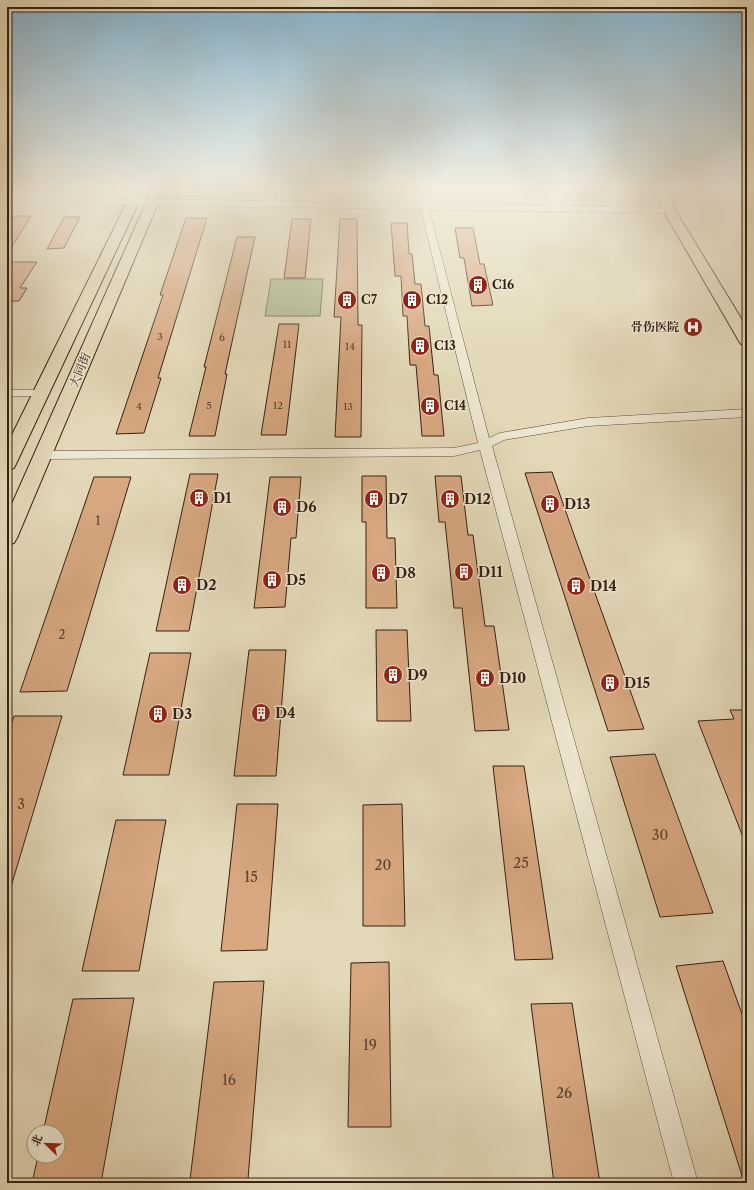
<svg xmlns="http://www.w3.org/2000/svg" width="754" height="1190" font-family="'Libre Caslon Text','Noto Serif SC',serif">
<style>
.green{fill:#afc092;stroke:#727052}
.building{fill:#d7a881;stroke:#342113}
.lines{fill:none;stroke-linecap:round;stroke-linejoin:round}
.minor-casing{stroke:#604f3c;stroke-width:1}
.tertiary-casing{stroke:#604f3c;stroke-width:1}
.primary-casing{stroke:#342113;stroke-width:2}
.trunk-casing{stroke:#342113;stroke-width:2}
.minor{fill:#ede6d0;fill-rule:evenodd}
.tertiary{fill:#ede6d0;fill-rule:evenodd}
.primary{fill:#e3d8b7;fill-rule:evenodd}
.trunk{fill:#e3d8b7;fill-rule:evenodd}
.labels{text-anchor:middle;stroke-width:3;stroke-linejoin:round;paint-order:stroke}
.far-number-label{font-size:10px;fill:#5d432e}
.far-poi-label{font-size:12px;font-weight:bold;fill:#342113;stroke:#ede6d0;text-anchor:start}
.far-street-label{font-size:12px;fill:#342113;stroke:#ede6d0}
.number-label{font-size:12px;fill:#5d432e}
.poi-label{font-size:14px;font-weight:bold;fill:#342113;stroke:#ede6d0;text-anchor:start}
.near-number-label{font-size:14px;fill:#5d432e}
</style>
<rect width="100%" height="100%" fill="#e3d8b7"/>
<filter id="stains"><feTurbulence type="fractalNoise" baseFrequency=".005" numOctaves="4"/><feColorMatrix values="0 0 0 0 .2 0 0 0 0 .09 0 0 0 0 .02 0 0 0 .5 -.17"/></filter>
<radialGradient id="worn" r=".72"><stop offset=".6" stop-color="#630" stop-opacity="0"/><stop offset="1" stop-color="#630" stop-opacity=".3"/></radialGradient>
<path class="green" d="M271,279H323L320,316H265Z"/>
<g class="building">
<path d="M15,216H31L7,255V229Z"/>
<path d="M64,217H80L64,248L47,249Z"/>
<path d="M186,218H207L158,378H161L144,433L116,434L163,295H160Z"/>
<path d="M292,219H311L305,278H284Z"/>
<path d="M340,219H357L358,325H362L361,437H335L341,317H334Z"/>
<path d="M391,223H407L409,254H412L415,284H421L425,326H429L434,375H438L444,436H422L416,365H410L407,316H403L401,276H395Z"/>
<path d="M455,228H473L480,264H484L493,305L472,306L464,258H460Z"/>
<path d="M237,237H255L225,374H227L215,436H189L206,367H204Z"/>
<path d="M7,262H37L20,288H27L19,301H12L7,310Z"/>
<path d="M279,324H299L286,435H261Z"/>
<path d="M552,472L574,535L644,729L608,731L525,473Z"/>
<path d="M190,474H218L189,631H156Z"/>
<path d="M362,476H386L387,538H395L397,608H366V522H362Z"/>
<path d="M435,476H461L468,535H473L485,626H494L509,730L475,731L462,608H454L445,522H439Z"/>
<path d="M94,477H131L67,691L20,692Z"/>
<path d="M270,477H301L296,538H291L285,607L254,608Z"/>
<path d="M376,630H407L411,721H377Z"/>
<path d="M249,650H286L276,776H234Z"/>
<path d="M150,653H191L169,775H123Z"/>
<path d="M730,710H747L746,845L698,721L734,719Z"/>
<path d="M14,716H62L10,890H7V736Z"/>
<path d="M655,754L713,913L660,917L610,757Z"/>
<path d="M493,766H524L553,959L515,960Z"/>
<path d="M237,804H278L267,950L221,951Z"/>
<path d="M402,804L405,926H363V805Z"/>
<path d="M116,820H166L139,971H82Z"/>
<path d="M723,961L747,1028V1182H744L676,966Z"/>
<path d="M389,962L391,1127H348L351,963Z"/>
<path d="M264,981L248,1179L190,1180L214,982Z"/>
<path d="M134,998L101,1183H32L38,1156H58V1132H43L73,999Z"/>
<path d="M572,1003L600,1183H554L531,1004Z"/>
</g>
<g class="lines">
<g class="minor-casing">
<g id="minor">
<path d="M272,188H280L273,204L269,207L265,204Z"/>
<path d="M423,188H431L428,206L489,438L500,433L588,418L747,409V417L588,426L504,440L492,446L698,1183H674L480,450L454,456L43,459L37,455L43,451L454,448L478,443L420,206Z"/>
<path d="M7,390H40L46,393L40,396H7Z"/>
</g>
</g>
<g class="tertiary-casing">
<path id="tertiary" d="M7,197L669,207L674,210L669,213L7,203Z"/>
</g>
<g class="primary-casing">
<g id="primary">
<path d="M130,188H142L139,202L16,464L14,468L7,470V445L127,202Z"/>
<path d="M150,188H162L158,203L17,538L14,543L7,545V515L146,203Z"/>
</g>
</g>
<g class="trunk-casing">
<path id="trunk" d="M655,188H667L675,210L747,328V346L741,344L739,341L663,210Z"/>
</g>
<use href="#minor" class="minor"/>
<use href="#tertiary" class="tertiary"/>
<use href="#primary" class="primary"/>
<use href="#trunk" class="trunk"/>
</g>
<linearGradient id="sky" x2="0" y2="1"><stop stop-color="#87b6d1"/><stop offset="0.53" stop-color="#f2eddf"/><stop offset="1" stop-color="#f2eddf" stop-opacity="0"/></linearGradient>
<rect width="754" height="355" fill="url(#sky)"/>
<defs>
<g id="building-disc" transform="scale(1)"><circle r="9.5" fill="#8f2418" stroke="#ede6d0"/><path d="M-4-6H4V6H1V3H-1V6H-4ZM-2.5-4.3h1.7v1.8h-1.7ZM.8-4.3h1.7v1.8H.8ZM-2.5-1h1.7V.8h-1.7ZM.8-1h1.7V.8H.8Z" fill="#fff"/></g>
<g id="hospital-disc" transform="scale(1)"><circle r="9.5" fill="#8f2418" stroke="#ede6d0"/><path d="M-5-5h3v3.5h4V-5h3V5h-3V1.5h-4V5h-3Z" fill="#fff"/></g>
</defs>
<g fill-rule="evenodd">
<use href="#building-disc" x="478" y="285"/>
<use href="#building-disc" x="347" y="300"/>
<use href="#building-disc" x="412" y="300"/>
<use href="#hospital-disc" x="693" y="327"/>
<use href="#building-disc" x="420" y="346"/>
<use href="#building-disc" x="430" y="406"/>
<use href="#building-disc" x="199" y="498"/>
<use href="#building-disc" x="374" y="499"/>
<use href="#building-disc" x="450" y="499"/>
<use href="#building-disc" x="550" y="504"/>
<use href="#building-disc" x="282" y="507"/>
<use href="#building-disc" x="464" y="572"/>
<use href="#building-disc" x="381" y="573"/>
<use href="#building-disc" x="272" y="580"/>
<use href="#building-disc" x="182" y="585"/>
<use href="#building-disc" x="576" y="586"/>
<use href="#building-disc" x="393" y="675"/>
<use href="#building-disc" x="485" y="678"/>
<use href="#building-disc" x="610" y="683"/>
<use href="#building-disc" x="261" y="713"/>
<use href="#building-disc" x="158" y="714"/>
</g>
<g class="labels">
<g class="far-number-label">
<text x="160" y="340">3</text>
<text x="222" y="341">6</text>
<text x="287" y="348">11</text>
<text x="350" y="350">14</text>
<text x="209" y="409">5</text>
<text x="278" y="409">12</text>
<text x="139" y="410">4</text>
<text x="348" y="410">13</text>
</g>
<g class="far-poi-label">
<text x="492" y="289">C16</text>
<text x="361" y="304">C7</text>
<text x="426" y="304">C12</text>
<text x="679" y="331" text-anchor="end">骨伤医院</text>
<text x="434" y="350">C13</text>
<text x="444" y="410">C14</text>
</g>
<g class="far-street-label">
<text transform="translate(80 370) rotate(-67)" y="4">大同街</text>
</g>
<g class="number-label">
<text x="98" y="525">1</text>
<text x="62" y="639">2</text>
</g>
<g class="poi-label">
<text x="213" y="503">D1</text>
<text x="388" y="504">D7</text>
<text x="464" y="504">D12</text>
<text x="564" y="509">D13</text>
<text x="296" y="512">D6</text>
<text x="478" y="577">D11</text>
<text x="395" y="578">D8</text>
<text x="286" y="585">D5</text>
<text x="196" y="590">D2</text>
<text x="590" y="591">D14</text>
<text x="407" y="680">D9</text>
<text x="499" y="683">D10</text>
<text x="624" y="688">D15</text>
<text x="275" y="718">D4</text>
<text x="172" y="719">D3</text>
</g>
<g class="near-number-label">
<text x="21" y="809">3</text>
<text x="660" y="840">30</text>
<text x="521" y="868">25</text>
<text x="383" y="870">20</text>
<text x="251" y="882">15</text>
<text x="370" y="1050">19</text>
<text x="229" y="1085">16</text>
<text x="564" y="1098">26</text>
</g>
</g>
<rect width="754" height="1190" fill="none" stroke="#e3d8b7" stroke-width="24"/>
<rect x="8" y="8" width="738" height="1174" fill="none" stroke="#342113" stroke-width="2"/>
<rect x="12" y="12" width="730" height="1166" fill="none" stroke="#342113"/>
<g transform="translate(46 1144) rotate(293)"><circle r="19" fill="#ede6d0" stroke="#a39784"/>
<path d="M0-3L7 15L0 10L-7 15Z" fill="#8f2418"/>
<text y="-6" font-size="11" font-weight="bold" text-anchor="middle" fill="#342113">北</text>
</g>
<rect width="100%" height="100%" filter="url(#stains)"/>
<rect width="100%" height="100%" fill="url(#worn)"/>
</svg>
